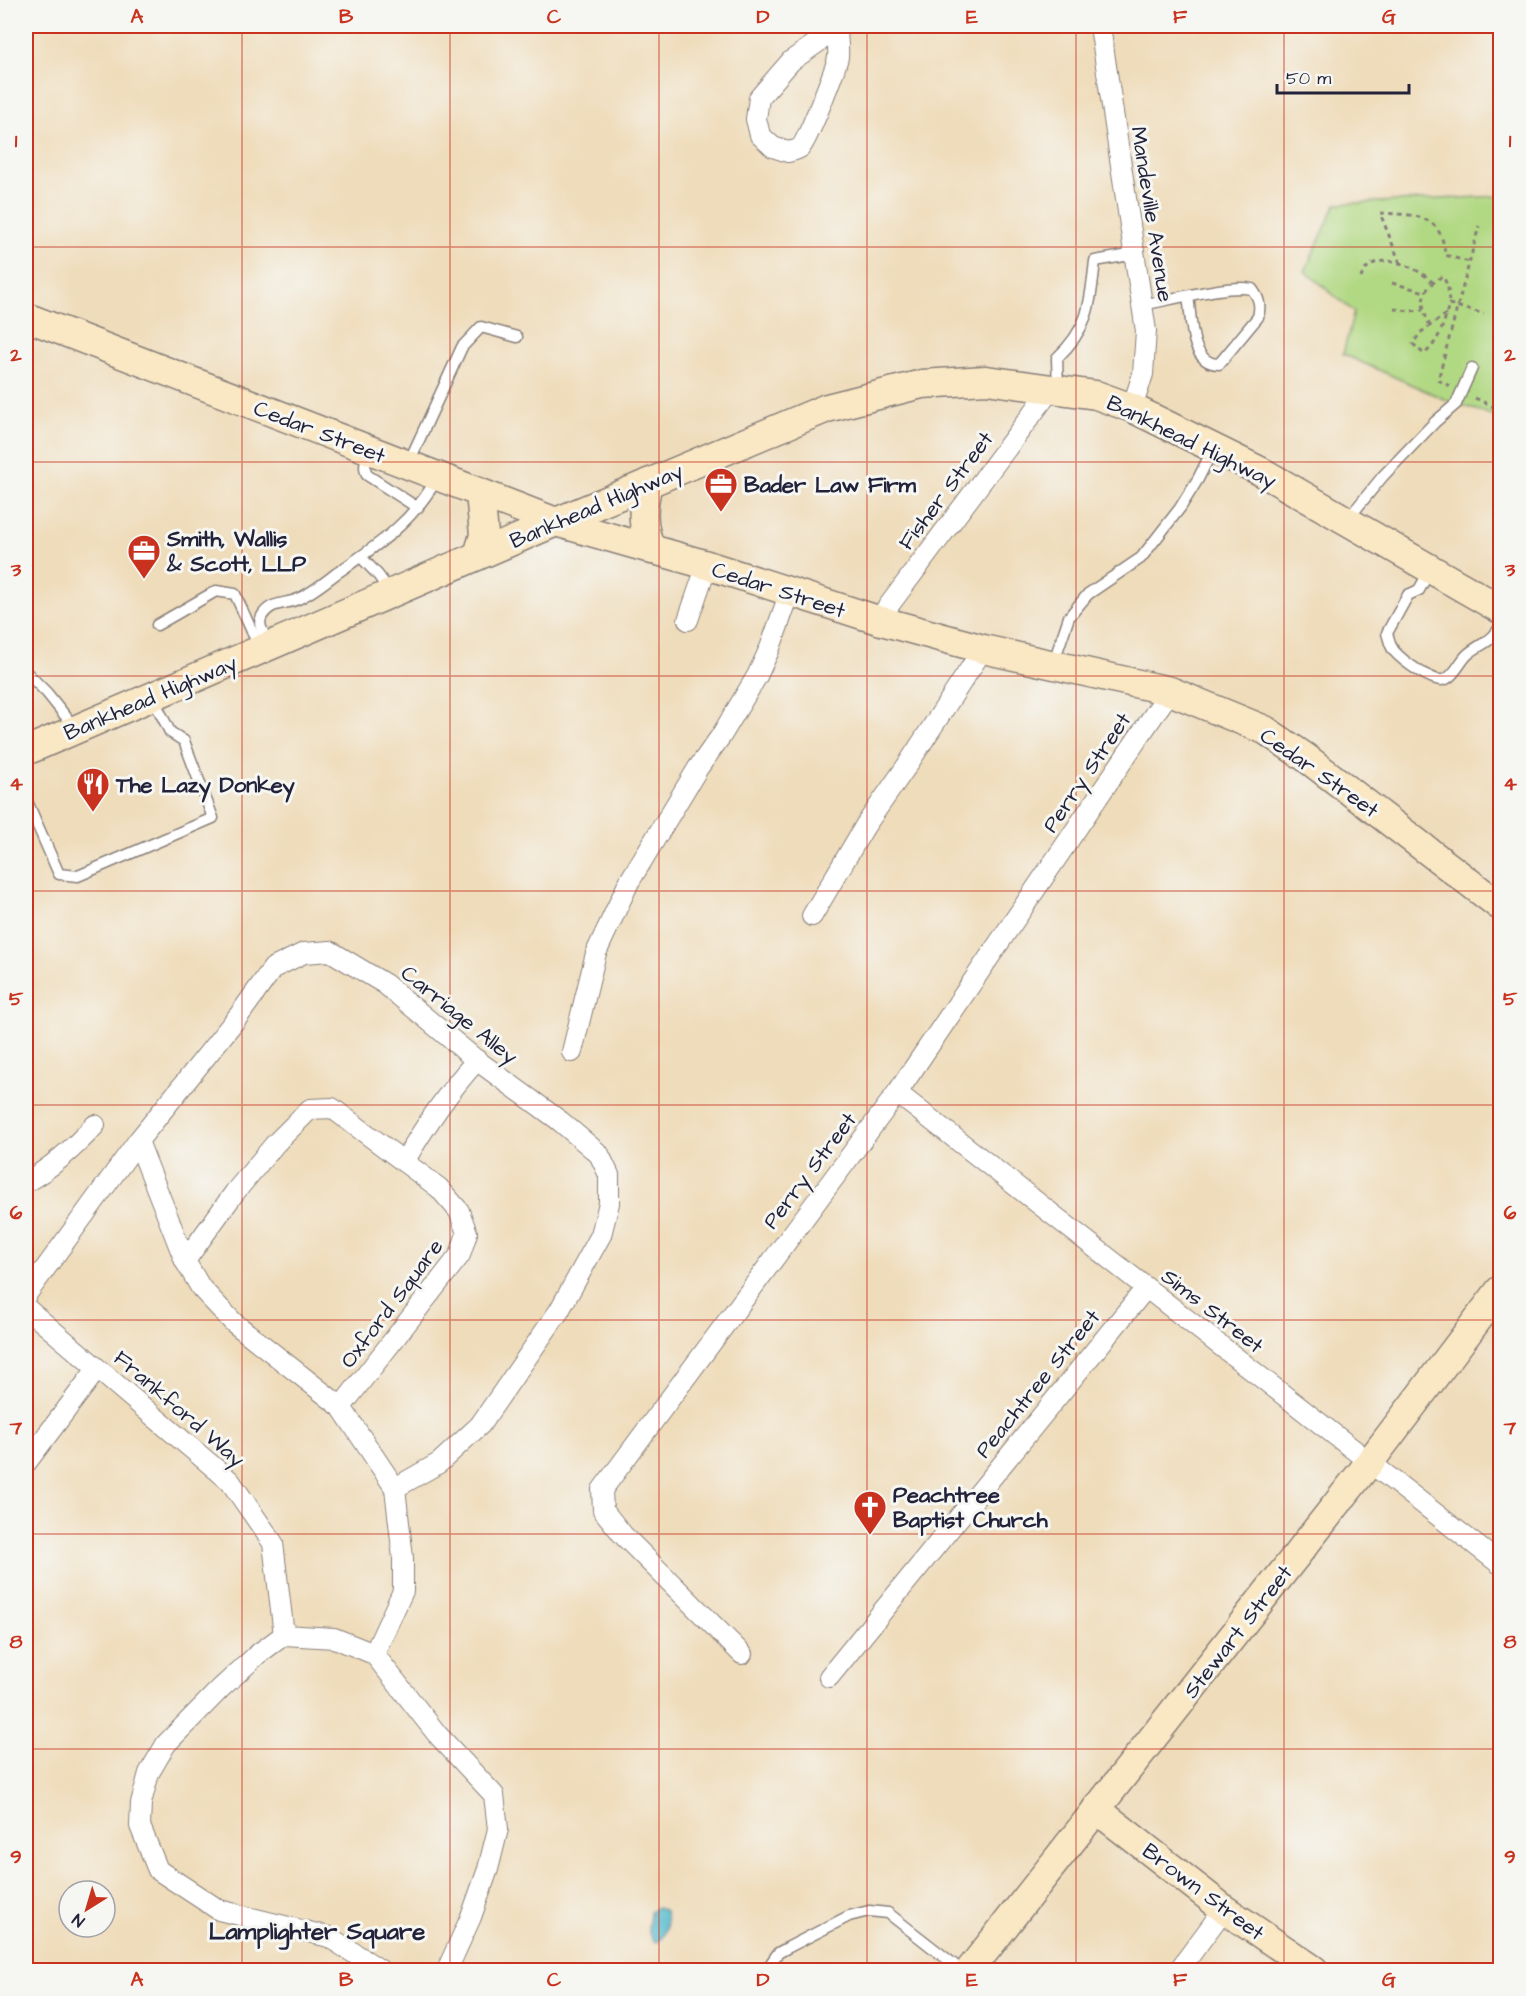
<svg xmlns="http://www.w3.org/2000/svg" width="1526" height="1996" font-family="'Architects Daughter',sans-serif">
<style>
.green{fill:#b1d882;stroke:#6a7d5e;stroke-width:1.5}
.water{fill:#4eb8cb;stroke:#386d83;stroke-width:1.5}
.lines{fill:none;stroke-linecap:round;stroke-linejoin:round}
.lane-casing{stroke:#887f7a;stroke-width:13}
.street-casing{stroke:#887f7a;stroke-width:22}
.secondary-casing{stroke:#887f7a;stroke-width:31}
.path{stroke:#887f7a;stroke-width:3;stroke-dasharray:4.5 4.5;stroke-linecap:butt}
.lane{stroke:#fff;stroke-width:10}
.street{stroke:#fff;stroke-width:20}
.secondary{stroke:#fae7c3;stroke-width:28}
.grid{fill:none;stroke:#c8321e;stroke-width:1.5;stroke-opacity:0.55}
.labels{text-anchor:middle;stroke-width:6;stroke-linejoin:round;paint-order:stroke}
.street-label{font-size:22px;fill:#22223b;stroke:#f6f6f2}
.poi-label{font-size:22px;font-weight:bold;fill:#22223b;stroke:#f6f6f2;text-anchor:start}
.neighbourhood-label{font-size:24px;font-weight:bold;fill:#22223b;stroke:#f6f6f2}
.neatline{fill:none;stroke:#c8321e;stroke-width:2}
.grid-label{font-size:20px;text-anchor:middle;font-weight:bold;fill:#c8321e}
</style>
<rect width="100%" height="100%" fill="#f6f6f2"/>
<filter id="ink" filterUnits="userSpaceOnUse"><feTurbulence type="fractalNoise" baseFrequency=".0167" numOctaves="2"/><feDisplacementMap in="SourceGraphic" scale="12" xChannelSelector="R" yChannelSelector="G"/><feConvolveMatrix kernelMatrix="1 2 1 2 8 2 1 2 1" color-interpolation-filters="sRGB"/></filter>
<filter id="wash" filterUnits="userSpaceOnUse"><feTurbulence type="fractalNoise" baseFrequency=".008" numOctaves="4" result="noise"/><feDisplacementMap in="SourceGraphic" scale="24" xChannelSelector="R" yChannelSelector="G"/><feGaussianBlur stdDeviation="1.35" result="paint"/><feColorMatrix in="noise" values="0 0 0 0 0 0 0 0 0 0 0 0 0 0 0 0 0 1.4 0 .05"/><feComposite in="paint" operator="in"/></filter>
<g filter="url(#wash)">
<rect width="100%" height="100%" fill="#efdcba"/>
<path class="green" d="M1500,196V418L1446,400L1343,354L1354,312L1305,271L1336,204Z"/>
<path class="water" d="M656,1908L664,1910C669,1920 667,1936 657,1942L652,1940L648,1931L650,1912Z"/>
</g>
<g filter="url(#ink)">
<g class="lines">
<g class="lane-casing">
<g id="lane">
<path d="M1142,305C1170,300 1228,284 1252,289C1259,298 1261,305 1258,317L1219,364C1189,364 1192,319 1188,296"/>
<path d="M1058,389L1057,358C1090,327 1090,303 1095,261L1135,254"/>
<path d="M372,454C365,461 363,465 367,475L418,508"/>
<path d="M408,464L462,347L481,327L517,337"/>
<path d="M1347,520L1383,476L1435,422L1456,404L1472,368"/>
<path d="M361,557L378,575L391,593"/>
<path d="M1430,570L1419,590L1408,595L1387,633C1389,639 1390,646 1394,651C1402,660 1434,685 1446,679C1456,674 1460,661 1468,654C1481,643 1491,643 1500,627"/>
<path d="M157,625L216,591L235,594L260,649"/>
<path d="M271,645C266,636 256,626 262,616C271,601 285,605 298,599C312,593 325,582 337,573C378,545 412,523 437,478"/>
<path d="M1053,664L1069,617L1088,594L1141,558L1180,508L1198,479L1213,449"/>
<path d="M26,672L47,693L75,728"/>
<path d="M26,799L59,874L78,876L213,818L184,741L170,732L152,696"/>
<path d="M771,1963L778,1953L787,1948L849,1916L869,1911L888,1913L961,1970"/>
</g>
</g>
<g class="street-casing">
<g id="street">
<path d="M1100,26L1146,331L1143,374L1132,408"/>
<path d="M837,29C837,38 839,48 838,57C837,65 806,144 801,147C798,150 792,151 788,152L773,147L760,135L756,119L759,98L791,61L841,26"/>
<path d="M688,620L707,565"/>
<path d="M878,620L1051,389"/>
<path d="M812,916L865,826L906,767L983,649"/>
<path d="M572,1052L596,953L629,882L698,768L721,736L757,676L770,648L790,592"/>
<path d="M897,1093L1500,1564"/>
<path d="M138,1141L185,1261L201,1288L233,1322L341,1407L395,1488L403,1558V1591L374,1654"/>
<path d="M404,1162C426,1124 447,1093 477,1060"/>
<path d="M26,1182C53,1167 74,1148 95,1125"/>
<path d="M185,1261L235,1192L275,1144L310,1109L332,1108L439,1188L459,1211L467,1233L460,1255L341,1407"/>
<path d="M26,1295L138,1141L240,1014L273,968L304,953L330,951L385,984L475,1059L560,1121L599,1154L609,1175V1203L601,1235L559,1311L480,1425L439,1463L395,1488"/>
<path d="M26,1308L230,1481L273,1543L284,1635"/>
<path d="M26,1463L97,1369"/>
<path d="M742,1654L623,1535L603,1510L602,1490L897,1093L1170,691"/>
<path d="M829,1677L1146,1288"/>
<path d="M380,1970L329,1937L219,1910L158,1870L140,1826L141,1803L149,1773L166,1744L221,1688L258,1654L284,1635L334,1638L374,1654L437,1734L494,1795L498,1829L488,1869L471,1917L447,1970"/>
<path d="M1179,1970L1224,1909"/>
</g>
</g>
<g class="secondary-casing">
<g id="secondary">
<path d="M26,317L556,522L707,565L878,620L983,649L1170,691L1265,730L1305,757L1500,906"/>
<path d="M648,483C642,507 641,528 652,550"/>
<path d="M478,555L484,535L480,493"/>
<path d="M26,751L556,522L827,408L922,384L986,380L1096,395L1132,408L1262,472L1500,609"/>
<path d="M1096,1809L1224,1909L1314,1970"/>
<path d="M970,1970L1369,1463L1500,1290"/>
</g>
</g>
<g class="path">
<path d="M1400,263L1380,213C1415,215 1442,213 1445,255L1469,262"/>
<path d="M1361,278C1371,247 1416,265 1432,282"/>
<path d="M1392,283L1425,292"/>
<path d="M1394,309L1410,311L1423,310"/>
<path d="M1446,314L1420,333L1413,344L1424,354C1440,341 1444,323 1449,304L1484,314"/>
<path d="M1430,326C1419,303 1420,289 1443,276L1448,287L1449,304"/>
<path d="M1450,386L1438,380L1479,226"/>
<path d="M1475,398L1500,410"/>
</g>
<use href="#lane" class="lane"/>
<use href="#street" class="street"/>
<use href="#secondary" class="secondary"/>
</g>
</g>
<path class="grid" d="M242,26V1970M450,26V1970M659,26V1970M867,26V1970M1076,26V1970M1284,26V1970M26,247H1500M26,462H1500M26,676H1500M26,891H1500M26,1105H1500M26,1320H1500M26,1534H1500M26,1749H1500"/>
<defs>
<g id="office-pin" transform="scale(1.725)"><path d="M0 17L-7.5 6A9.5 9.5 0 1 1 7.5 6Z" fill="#c8321e" stroke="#f6f6f2"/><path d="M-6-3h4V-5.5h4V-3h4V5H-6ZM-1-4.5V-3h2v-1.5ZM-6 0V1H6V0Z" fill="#fff"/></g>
<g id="restaurant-pin" transform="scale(1.725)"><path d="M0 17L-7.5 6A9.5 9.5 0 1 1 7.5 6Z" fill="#c8321e" stroke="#f6f6f2"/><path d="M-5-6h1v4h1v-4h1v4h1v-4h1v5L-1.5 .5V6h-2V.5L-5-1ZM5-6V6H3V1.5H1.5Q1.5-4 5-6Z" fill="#fff"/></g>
<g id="church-pin" transform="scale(1.725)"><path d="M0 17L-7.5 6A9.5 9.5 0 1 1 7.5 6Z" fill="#c8321e" stroke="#f6f6f2"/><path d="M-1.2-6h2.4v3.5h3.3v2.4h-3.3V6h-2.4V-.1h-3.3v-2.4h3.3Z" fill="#fff"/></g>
</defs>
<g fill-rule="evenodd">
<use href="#office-pin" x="721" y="484"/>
<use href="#office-pin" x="144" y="551"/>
<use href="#restaurant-pin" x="93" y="784"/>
<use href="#church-pin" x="870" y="1507"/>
</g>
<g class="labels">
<g class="street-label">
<text transform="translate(1153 214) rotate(81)" y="8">Mandeville Avenue</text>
<text transform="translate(320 431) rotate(21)" y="8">Cedar Street</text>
<text transform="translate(1192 441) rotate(26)" y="8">Bankhead Highway</text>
<text transform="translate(945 490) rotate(-53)" y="8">Fisher Street</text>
<text transform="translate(596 505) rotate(-23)" y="8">Bankhead Highway</text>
<text transform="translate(779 589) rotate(18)" y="8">Cedar Street</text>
<text transform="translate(150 697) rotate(-23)" y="8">Bankhead Highway</text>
<text transform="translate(1086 772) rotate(-56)" y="8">Perry Street</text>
<text transform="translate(1320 772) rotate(35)" y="8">Cedar Street</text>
<text transform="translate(460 1014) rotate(39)" y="8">Carriage Alley</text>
<text transform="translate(809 1170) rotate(-53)" y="8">Perry Street</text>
<text transform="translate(391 1303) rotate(-53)" y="8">Oxford Square</text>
<text transform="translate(1213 1310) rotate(38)" y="8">Sims Street</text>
<text transform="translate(1037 1383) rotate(-51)" y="8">Peachtree Street</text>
<text transform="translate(180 1408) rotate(41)" y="8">Frankford Way</text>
<text transform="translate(1237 1631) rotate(-52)" y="8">Stewart Street</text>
<text transform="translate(1204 1891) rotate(37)" y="8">Brown Street</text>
</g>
<g class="poi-label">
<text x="744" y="492">Bader Law Firm</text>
<text x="167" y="546">Smith, Wallis<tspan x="167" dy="25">&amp; Scott, LLP</tspan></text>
<text x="116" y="792">The Lazy Donkey</text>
<text x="893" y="1502">Peachtree<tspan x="893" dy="25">Baptist Church</tspan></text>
</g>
<g class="neighbourhood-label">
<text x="317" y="1939">Lamplighter Square</text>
</g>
</g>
<rect width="1526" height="1996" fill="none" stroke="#f6f6f2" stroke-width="66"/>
<g transform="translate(87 1909) rotate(217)"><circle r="28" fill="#f6f6f2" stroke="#a1a1a9" stroke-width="1.5"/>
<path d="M0-4.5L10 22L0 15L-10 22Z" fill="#c8321e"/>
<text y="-9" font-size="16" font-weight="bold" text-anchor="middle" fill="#22223b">N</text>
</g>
<path d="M1277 84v9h132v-9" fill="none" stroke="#22223b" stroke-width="3"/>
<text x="1286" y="84" font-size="18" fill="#22223b" stroke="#f6f6f2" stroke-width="4.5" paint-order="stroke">50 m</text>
<rect x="33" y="33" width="1460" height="1930" class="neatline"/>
<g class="grid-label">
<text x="137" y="23">A</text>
<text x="346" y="23">B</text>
<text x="554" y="23">C</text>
<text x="763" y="23">D</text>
<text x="972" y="23">E</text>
<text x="1180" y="23">F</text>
<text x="1389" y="23">G</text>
<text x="16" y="147">1</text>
<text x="1510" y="147">1</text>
<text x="16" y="361">2</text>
<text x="1510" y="361">2</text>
<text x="16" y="576">3</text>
<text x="1510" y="576">3</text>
<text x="16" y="790">4</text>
<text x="1510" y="790">4</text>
<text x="16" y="1005">5</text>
<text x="1510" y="1005">5</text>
<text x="16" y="1219">6</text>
<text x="1510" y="1219">6</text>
<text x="16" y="1434">7</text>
<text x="1510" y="1434">7</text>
<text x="16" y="1648">8</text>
<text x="1510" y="1648">8</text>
<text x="16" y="1863">9</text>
<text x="1510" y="1863">9</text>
<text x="137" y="1986">A</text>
<text x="346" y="1986">B</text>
<text x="554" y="1986">C</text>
<text x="763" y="1986">D</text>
<text x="972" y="1986">E</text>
<text x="1180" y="1986">F</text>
<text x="1389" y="1986">G</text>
</g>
</svg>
